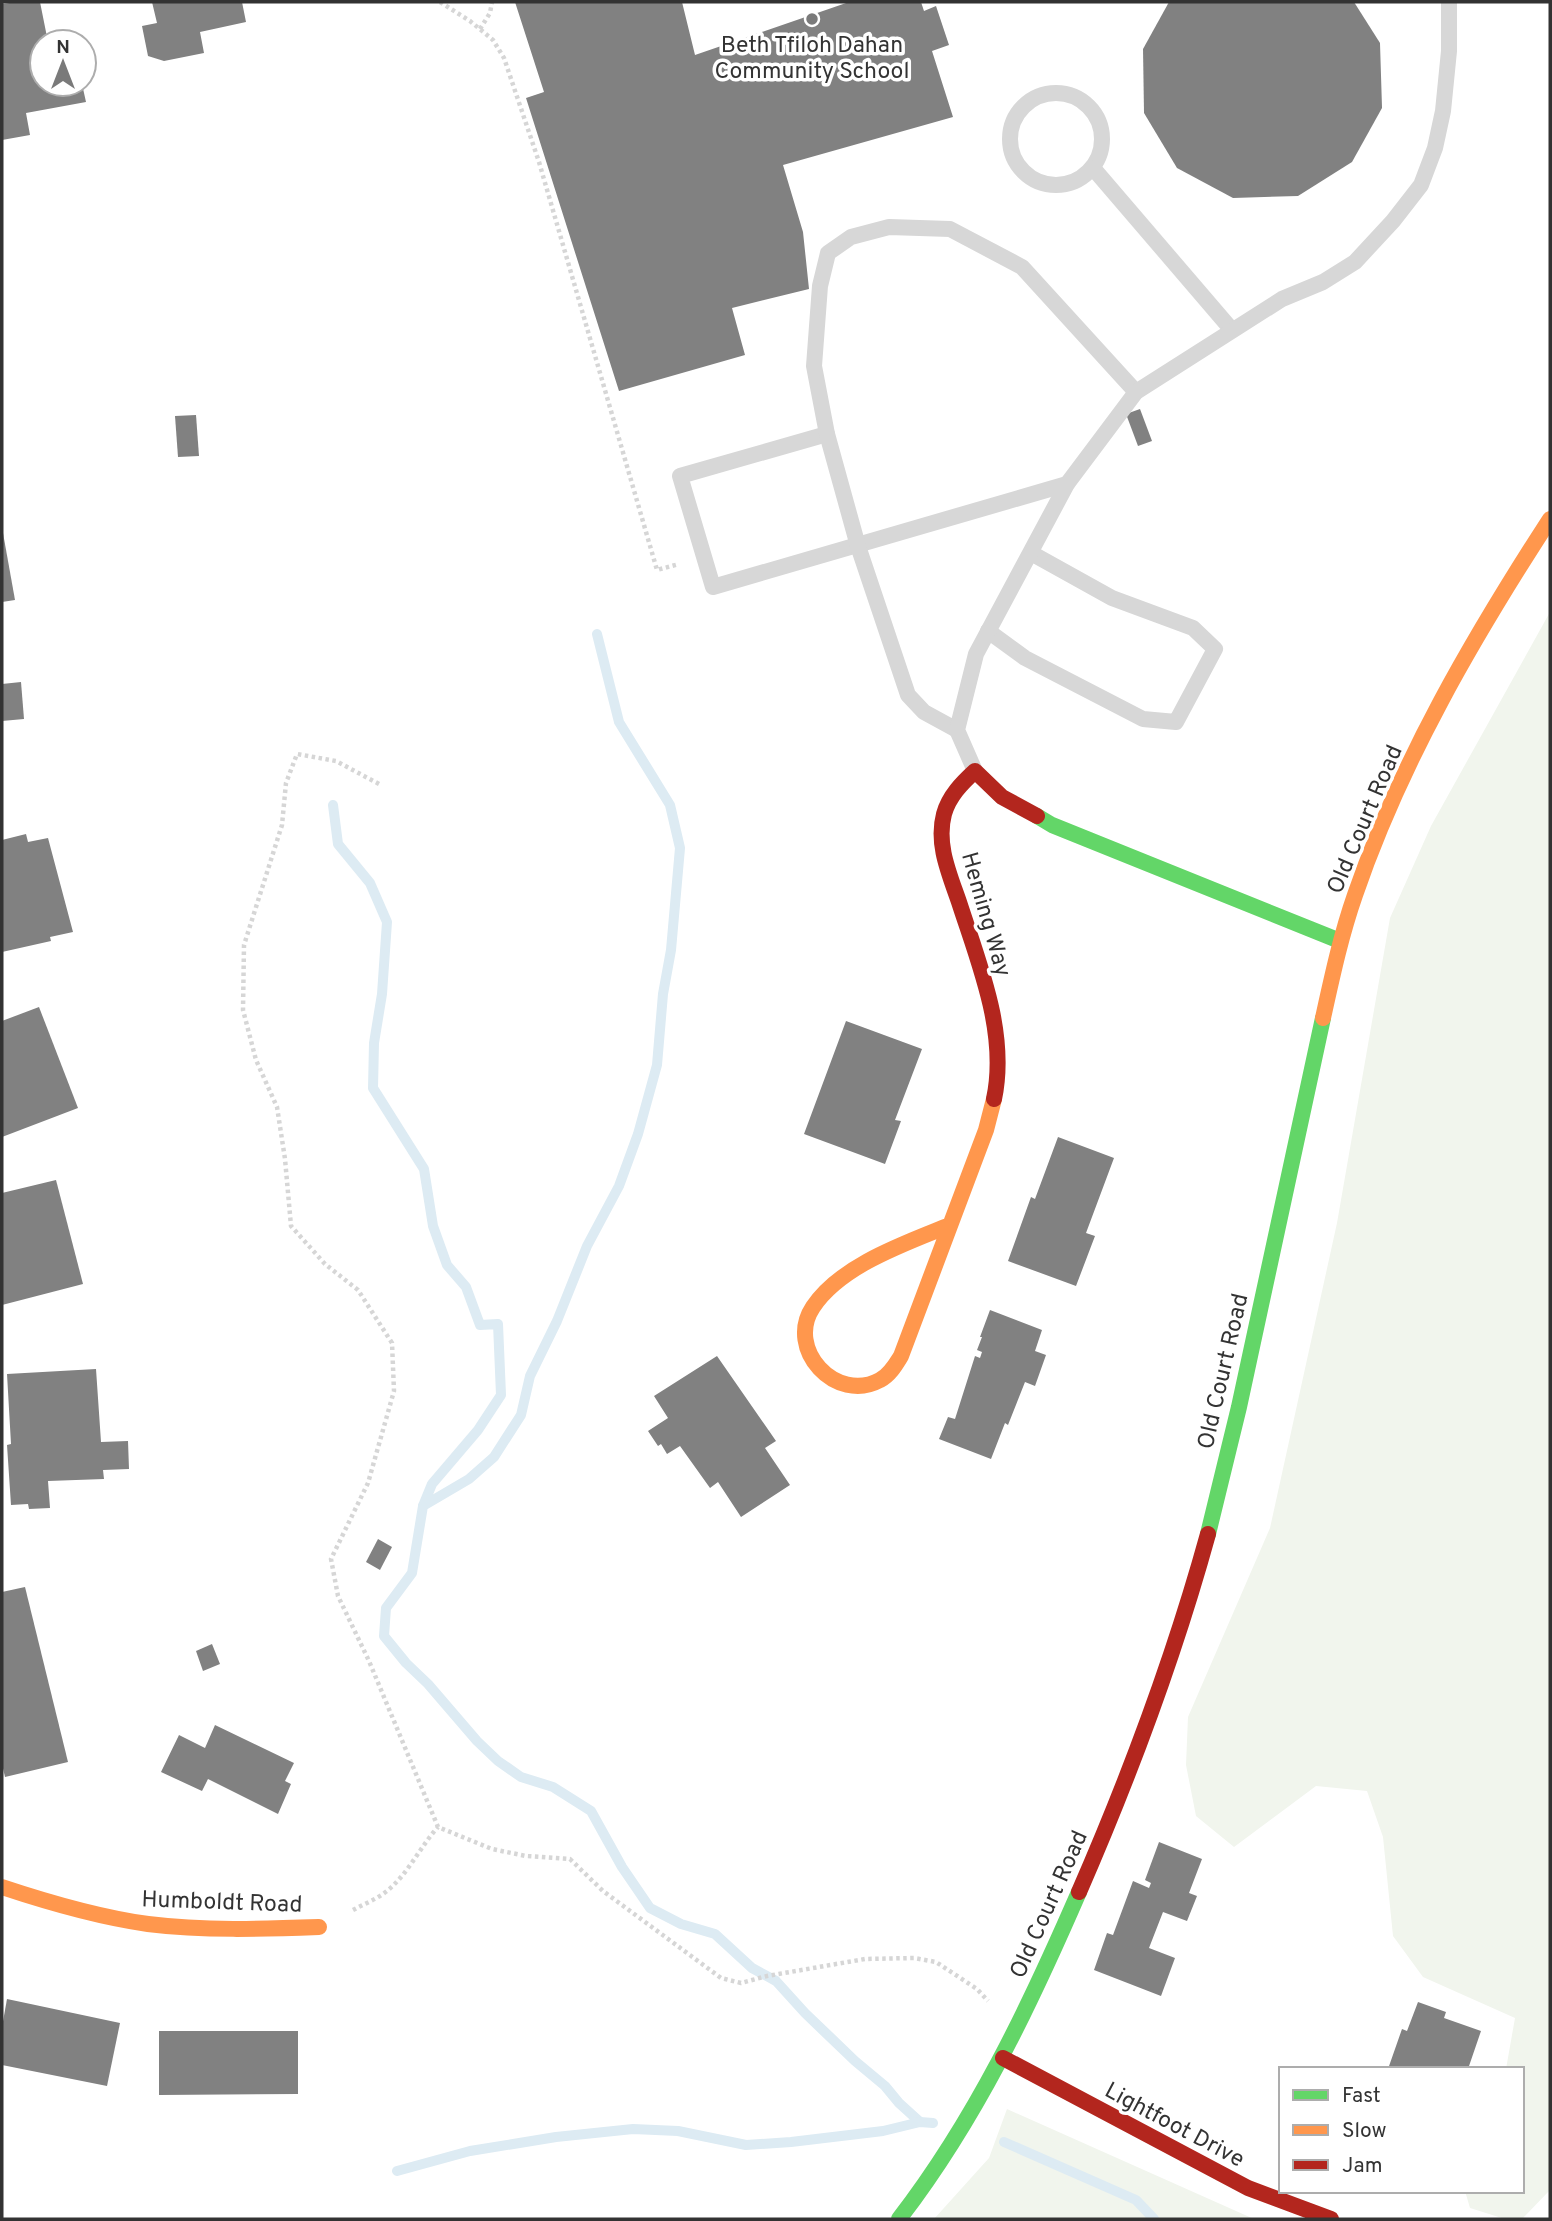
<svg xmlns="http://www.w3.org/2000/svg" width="1552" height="2221" font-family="Overpass,sans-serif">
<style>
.green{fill:#f1f5ed}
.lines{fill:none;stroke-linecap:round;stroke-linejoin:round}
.stream{stroke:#ddebf3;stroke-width:10}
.building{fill:#818181}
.path{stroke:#d6d6d6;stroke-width:4.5;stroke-dasharray:3.5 3.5;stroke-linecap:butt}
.lane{stroke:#d7d7d7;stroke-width:16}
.fast{stroke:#63d668;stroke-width:16}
.slow{stroke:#ff974d;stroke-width:16}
.jam{stroke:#b3261e;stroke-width:16}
.poi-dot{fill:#7a7a7a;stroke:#fff;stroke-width:2.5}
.labels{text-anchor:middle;stroke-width:7;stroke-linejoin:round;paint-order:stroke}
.poi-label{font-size:23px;fill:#333;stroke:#fff}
.street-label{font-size:23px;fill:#333;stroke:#fff}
</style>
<rect width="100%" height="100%" fill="#fff"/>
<g class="green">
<path d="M1550,612V2190L1522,2219H1505L1470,2208L1465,2191H1522V2069H1506L1515,2018L1423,1977L1393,1936L1383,1837L1367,1791L1316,1786L1234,1847L1196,1816L1186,1765L1188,1717L1270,1528L1337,1223L1390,918L1431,826Z"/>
<path d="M1007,2109L1254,2219H934L989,2158Z"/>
</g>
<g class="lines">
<g class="stream">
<path d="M597,634L619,722L670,805L680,848L671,950L663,994L657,1065L638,1134L619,1186L587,1246L557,1321L530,1376L521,1415L494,1457L469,1479L423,1506L412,1573L386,1608L384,1636L406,1663L428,1684L477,1741L498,1761L521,1777L553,1787L591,1811L622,1867L650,1908L681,1924L715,1934L752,1968L776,1981L805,2013L855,2061L885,2086L899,2103L920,2122"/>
<path d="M333,805L338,844L370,883L387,922L382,994L374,1043L373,1088L424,1169L433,1226L447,1265L466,1287L480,1325L498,1324L501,1395L478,1430L432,1484L423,1506"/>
<path d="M1004,2142L1136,2200L1154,2219"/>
<path d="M397,2171L470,2151L556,2137L633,2129L678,2131L746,2145L791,2142L883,2131L920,2122L933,2123"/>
</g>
</g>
<g class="building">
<path d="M17,2H40L48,42H42V84H82L86,102L26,113L30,135L2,140V4Z"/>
<path d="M152,2H242L246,22L200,32L204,53L164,61L148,56L142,26L157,23Z"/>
<path d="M515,2H682L695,55L849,2H921L924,11L936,6L949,45L932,51L953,117L783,165L803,232L809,289L732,308L745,355L619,391L526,98L544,92Z"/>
<path d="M1169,2H1354L1380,43L1382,108L1352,162L1298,196L1233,198L1177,168L1144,113L1143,49Z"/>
<path d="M1140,409L1152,441L1138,446L1126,414Z"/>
<path d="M196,415L199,456L178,457L175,416Z"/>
<path d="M3,533L15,600L2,602V534Z"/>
<path d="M21,682L24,719L2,721V684Z"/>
<path d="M26,834L28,842L48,838L73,932L50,937L51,941L2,952V840Z"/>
<path d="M39,1007L78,1108L2,1137V1021Z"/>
<path d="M846,1021L922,1049L895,1120L901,1121L885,1164L804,1134Z"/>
<path d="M1058,1137L1114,1158L1086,1233L1095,1236L1076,1286L1008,1261L1031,1197L1035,1199Z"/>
<path d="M56,1180L83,1284L2,1305V1193Z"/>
<path d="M990,1310L1042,1330L1035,1351L1046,1355L1035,1386L1025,1382L1008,1425L1005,1423L991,1459L939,1439L948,1417L955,1419L975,1356L980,1358L982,1352L977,1350L982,1337H980Z"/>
<path d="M717,1356L776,1441L765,1448L790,1485L741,1517L718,1482L710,1488L680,1446L667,1454L661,1444L658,1446L648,1431L668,1418L654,1396Z"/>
<path d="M96,1369L101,1442L128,1441L129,1469L103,1470L104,1479L48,1481L50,1508L29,1509L28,1504L11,1505L7,1445L11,1444L7,1374Z"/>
<path d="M378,1539L392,1547L380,1570L366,1562Z"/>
<path d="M25,1587L68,1762L5,1777L2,1764V1592Z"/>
<path d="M212,1644L220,1664L203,1671L196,1651Z"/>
<path d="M215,1725L294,1763L285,1781L291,1784L278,1814L208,1779L202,1791L161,1772L179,1735L205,1748Z"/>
<path d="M1159,1842L1202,1859L1189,1893L1197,1896L1187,1921L1163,1912L1149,1948L1175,1958L1161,1996L1094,1970L1107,1933L1113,1935L1133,1881L1149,1888L1151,1883L1145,1880Z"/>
<path d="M7,1999L120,2023L107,2086L2,2065V2027Z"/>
<path d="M1418,2002L1446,2012L1444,2018L1481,2031L1468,2069H1388L1402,2029L1407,2031Z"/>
<path d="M159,2031H298V2094L159,2095Z"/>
</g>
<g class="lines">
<g class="path">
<path d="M440,2L470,21L493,40L504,58L539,162L657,570L679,564"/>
<path d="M480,29L490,13L492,2"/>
<path d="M379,784L336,761L297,754L286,783L282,825L244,945L243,1010L256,1060L277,1107L285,1159L291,1226L325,1264L358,1290L392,1343L394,1391L368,1483L331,1559L338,1596L369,1661L438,1827L492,1849L526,1856L570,1859L603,1891L721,1978L741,1983L767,1976L865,1959L914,1958L936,1962L977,1989L988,2001"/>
<path d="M353,1910C364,1904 377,1899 387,1891C408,1874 420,1847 438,1827"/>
</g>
<g class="lane">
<circle cx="1056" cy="139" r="46"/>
<path d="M1093,168L1231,329"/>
<path d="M827,434L680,476L713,587L1067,484"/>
<path d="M988,631L1025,658L1143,719L1176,722L1215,649L1193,628L1112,598L1031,553"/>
<path d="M957,730L924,712L908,695L858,546L827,434L814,366L820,286L828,253L851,237L889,227L950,229L1022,267L1136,392"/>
<path d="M975,771L957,730L976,654L1067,484L1136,392L1282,299L1323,282L1355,262L1393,221L1421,185L1435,148L1443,111L1449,51V2"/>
</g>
<g class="fast">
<path d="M1037,816L1052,825L1340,941"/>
<path d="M1208,1534L1239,1407L1323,1018"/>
<path d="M899,2219C976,2119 1029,2007 1079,1892"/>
</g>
<g class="slow">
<path d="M1323,1018C1332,977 1341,935 1355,895C1401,761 1473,638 1550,519"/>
<path d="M950,1225C906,1243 841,1265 813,1307C785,1349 836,1404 880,1380C890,1375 896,1364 901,1356L986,1130L994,1099"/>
<path d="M2,1887C50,1903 98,1917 148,1924C204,1931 262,1929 319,1927"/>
</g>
<g class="jam">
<path d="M994,1099C1008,1033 979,964 959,902C949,873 936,844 944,814C949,796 962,783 975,771L1002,797L1037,816"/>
<path d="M1079,1892C1130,1775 1174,1657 1208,1534"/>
<path d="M1003,2058L1248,2188L1331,2219"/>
</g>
</g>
<circle class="poi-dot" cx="812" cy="19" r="7"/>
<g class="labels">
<g class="poi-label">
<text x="812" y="52">Beth Tfiloh Dahan<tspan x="812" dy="26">Community School</tspan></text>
</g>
<g class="street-label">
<text transform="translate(1364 819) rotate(-67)" y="8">Old Court Road</text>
<text transform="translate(987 914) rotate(74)" y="8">Heming Way</text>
<text transform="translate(1222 1371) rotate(-77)" y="8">Old Court Road</text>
<text transform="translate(222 1901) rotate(2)" y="8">Humboldt Road</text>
<text transform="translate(1048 1904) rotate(-66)" y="8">Old Court Road</text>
<text transform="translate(1175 2124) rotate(28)" y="8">Lightfoot Drive</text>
</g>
</g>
<rect width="1552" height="2221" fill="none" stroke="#333333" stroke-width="7"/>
<rect x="1279" y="2067" width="245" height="126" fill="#ffffff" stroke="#adadad" stroke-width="2"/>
<rect x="1293" y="2090" width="35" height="10" fill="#63d668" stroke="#adadad" stroke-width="2"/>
<text x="1342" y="2102" font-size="21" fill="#333333">Fast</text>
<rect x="1293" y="2125" width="35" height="10" fill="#ff974d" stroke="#adadad" stroke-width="2"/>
<text x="1342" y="2137" font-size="21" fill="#333333">Slow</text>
<rect x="1293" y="2160" width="35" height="10" fill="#b3261e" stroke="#adadad" stroke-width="2"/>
<text x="1342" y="2172" font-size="21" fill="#333333">Jam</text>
<g transform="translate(63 63)"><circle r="33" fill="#ffffff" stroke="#adadad" stroke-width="2"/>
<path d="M0-5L12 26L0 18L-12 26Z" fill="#7a7a7a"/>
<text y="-10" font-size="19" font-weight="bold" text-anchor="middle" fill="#333333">N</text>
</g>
</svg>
